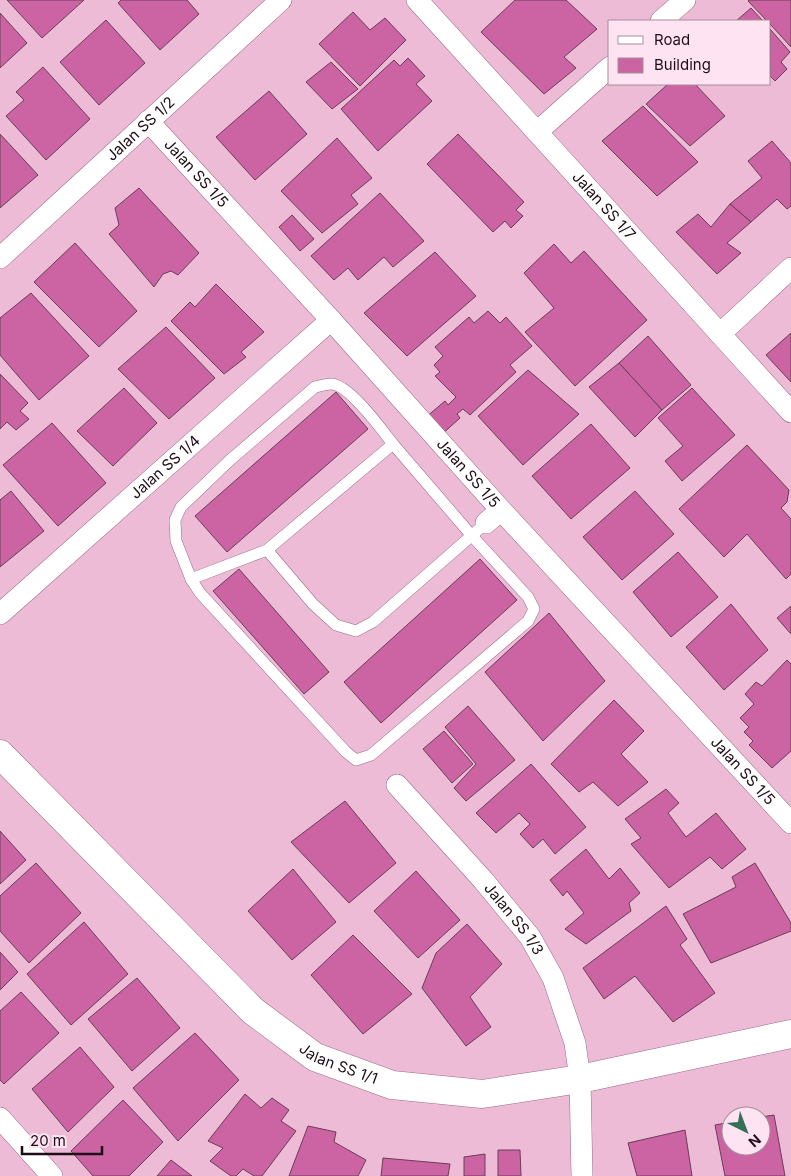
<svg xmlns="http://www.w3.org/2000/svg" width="791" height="1176" font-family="Inter,sans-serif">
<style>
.building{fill:#cc64a3;stroke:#683e56}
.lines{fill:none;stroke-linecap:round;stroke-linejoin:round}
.lane-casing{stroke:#9a6c85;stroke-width:12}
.street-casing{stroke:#9a6c85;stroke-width:22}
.secondary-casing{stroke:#9a6c85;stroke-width:29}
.lane{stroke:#fff;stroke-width:11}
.street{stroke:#fff;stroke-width:21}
.secondary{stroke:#fff;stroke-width:28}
.labels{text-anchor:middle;stroke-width:4;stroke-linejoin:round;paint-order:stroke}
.street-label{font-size:15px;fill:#1f0e17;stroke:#fee4f2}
</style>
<rect width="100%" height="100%" fill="#edbbd6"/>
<g class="building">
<path d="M7,0H84L42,38Z"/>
<path d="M121,0H187L199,14L160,50L118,3Z"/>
<path d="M515,0H566L597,29L564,57L576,68L544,94L481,32Z"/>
<path d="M749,0H791V47L770,24V21H767L748,1Z"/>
<path d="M751,8L763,21H736Z"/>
<path d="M353,12L370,30L385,18L406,40L360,86L319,44Z"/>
<path d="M0,13L27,43L0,68Z"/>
<path d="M106,20L145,63L99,105L60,62Z"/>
<path d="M770,29L790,52L781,62L787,69L775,81L770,76Z"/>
<path d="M408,58L425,76L416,84L432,101L378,151L341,109L394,60L400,66Z"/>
<path d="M331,62L358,89L332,109L306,82Z"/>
<path d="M43,67L90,119L46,160L6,116L24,100L16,92Z"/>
<path d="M668,84H695L725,116L690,146L646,104Z"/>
<path d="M269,91L307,134L255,180L216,137Z"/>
<path d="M643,106L698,162L657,196L602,141Z"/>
<path d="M0,134L38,175L0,208Z"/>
<path d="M458,134L524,202L516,210L523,216L511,228L505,221L493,232L427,164Z"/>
<path d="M337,138L372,178L351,195L358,204L322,233L281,191Z"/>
<path d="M772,141L791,163V206L787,209L777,199L751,222L730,204L762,178L748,161Z"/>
<path d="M139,188L199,253L178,275L171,271L163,274L154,287L109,234L119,225L115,208Z"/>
<path d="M380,193L424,241L393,267L384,257L358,280L348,268L334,280L311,256Z"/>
<path d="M730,204L751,222L727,243L741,253L717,274L676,232L698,214L711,227Z"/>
<path d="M292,215L314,239L300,251L279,227Z"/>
<path d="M75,243L137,311L99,347L34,282Z"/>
<path d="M554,244L571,263L584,251L647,320L575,386L525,332L554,308L524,273Z"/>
<path d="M435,252L476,296L407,356L364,313Z"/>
<path d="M216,284L264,332L241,352L246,357L224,374L171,321L190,302L195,307Z"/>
<path d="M31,293L89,356L39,400L0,355V318Z"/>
<path d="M488,311L500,323L506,317L532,346L510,365L516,372L470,415L463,409L457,414L460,418L440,436L425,418L445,401L448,405L456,397L435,376L440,372L434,365L443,356L435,347L469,317L474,323Z"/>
<path d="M166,327L215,378L169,419L118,369Z"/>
<path d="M791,333V382L766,355Z"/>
<path d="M648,336L691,385L662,410L619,363Z"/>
<path d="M619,363L662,410L635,437L589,387Z"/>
<path d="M528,370L579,414L523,465L478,416Z"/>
<path d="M0,374L28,403L20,411L29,419L16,430L7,422L0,429Z"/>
<path d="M124,388L157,423L113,466L77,431Z"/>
<path d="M692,388L735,435L682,481L665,461L683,446L658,418Z"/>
<path d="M336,392L368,429L227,552L195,516Z"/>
<path d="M52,423L106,483L58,526L3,465Z"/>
<path d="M591,424L630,468L571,519L532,476Z"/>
<path d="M747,445L789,490L787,502L781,508L791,519V574L786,579L747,534L724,557L679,509Z"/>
<path d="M11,491L44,531L0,567V500Z"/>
<path d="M635,491L674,534L622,580L583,537Z"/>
<path d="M678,552L718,597L671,637L633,592Z"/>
<path d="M480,559L517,600L381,723L344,682Z"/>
<path d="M239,569L329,672L304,694L213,591Z"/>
<path d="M731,604L768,650L724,690L686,647Z"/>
<path d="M791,606V634L777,618Z"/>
<path d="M549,613L605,681L543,741L485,672Z"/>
<path d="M787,660L791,664V751L772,768L749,745L753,741L744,732L749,727L740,718L754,704L745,694L756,682L762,686Z"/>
<path d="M614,700L644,731L621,754L648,782L618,806L593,782L579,792L551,764Z"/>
<path d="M468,706L515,760L466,801L454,788L476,764L445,727Z"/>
<path d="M444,731L473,764L452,783L423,749Z"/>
<path d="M531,764L586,827L555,854L543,839L533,848L520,834L530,824L519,813L496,833L476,813Z"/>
<path d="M666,789L679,803L668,813L686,837L716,813L746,849L722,869L710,857L669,888L631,844L641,838L625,819Z"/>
<path d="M345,801L396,863L349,903L291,842Z"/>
<path d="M0,831L26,860L0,884Z"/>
<path d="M586,849L609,879L620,868L640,893L629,903L631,911L586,944L565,929L584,913L567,891L563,896L550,880Z"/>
<path d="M36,863L81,913L29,963L0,931V896Z"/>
<path d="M755,863L791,923V931L711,963L683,914L736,887L732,877Z"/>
<path d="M293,869L336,922L292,960L248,911Z"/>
<path d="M416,871L460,920L418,958L374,911Z"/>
<path d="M666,906L687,939L680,945L715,993L673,1022L635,976L604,999L583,968Z"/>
<path d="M84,922L128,974L71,1025L27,974Z"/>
<path d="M467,924L502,964L470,997L491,1027L466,1046L422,988L436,953Z"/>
<path d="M353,935L412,994L363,1034L311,975Z"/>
<path d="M0,952L18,972L0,990Z"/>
<path d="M137,978L180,1028L132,1071L88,1019Z"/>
<path d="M21,992L59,1033L4,1084L0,1080V1011Z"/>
<path d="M195,1033L239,1080L178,1141L133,1088Z"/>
<path d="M80,1047L114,1087L68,1132L32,1089Z"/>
<path d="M245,1094L261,1108L272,1098L289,1110L281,1121L296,1131L262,1176H254L243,1169L236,1176H231L210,1161L223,1148L208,1141Z"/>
<path d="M123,1100L163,1142L129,1176H93L71,1151Z"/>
<path d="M774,1115L785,1176H725L715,1125L731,1122V1146H761V1117Z"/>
<path d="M308,1126L336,1132L334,1142L366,1160L358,1176H289Z"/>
<path d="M685,1130L692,1176H637L628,1143Z"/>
<path d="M498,1150H520L521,1176H498Z"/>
<path d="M485,1154V1176H464V1157Z"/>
<path d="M383,1158L450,1164L448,1176H381Z"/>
<path d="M171,1160L192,1176H157Z"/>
</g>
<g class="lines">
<g class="lane-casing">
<g id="lane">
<path d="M267,550L191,579L176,541L175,520L181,507L230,460L315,387C320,386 326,384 331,384C349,384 382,430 393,444L267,550L313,604L336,625L356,631L373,622L486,523"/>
<path d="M191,579L200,593L346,752L356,760L371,755L528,621L534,609L528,597L472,536L393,444"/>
</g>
</g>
<g class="street-casing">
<g id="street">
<path id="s1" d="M417,0L791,412"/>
<path d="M661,21L685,0"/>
<path id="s2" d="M148,121L331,320L501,510L791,823"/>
<path d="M537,132L610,67"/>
<path id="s3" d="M0,258L281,0"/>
<path d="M720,334L791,268"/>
<path d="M486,523L501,510"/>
<path id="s4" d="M0,614L331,320"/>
<path id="s5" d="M397,785L483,880L530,937L553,978L575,1043L580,1079L582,1176"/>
<path d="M0,1118L52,1176"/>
</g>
</g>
<g class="secondary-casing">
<g id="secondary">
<path id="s6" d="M0,754L253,1011L315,1057L392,1085L482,1094L580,1079L791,1034"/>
</g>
</g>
<use href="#lane" class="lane"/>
<use href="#street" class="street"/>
<use href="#secondary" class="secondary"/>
</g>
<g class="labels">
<g class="street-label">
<text dy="5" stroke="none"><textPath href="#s3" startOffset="191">Jalan SS 1/2</textPath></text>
<text dy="5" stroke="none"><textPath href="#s2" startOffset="71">Jalan SS 1/5</textPath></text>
<text dy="5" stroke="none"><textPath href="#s1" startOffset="278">Jalan SS 1/7</textPath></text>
<text dy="5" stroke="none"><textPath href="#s4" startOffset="221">Jalan SS 1/4</textPath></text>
<text dy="5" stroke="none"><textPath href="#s2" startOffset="476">Jalan SS 1/5</textPath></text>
<text dy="5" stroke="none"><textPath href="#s2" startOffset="881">Jalan SS 1/5</textPath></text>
<text dy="5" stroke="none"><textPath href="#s5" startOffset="178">Jalan SS 1/3</textPath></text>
<text dy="5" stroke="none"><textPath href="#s6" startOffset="462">Jalan SS 1/1</textPath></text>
</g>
</g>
<rect x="608" y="20" width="162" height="65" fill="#fee4f2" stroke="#a58e9a"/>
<rect x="618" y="36" width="25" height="8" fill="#ffffff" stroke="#a58e9a"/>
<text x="654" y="45" font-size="15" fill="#1f0e17">Road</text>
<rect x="618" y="58" width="25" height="15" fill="#cc64a3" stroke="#a58e9a"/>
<text x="654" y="70" font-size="15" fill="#1f0e17">Building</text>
<g transform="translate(746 1131) rotate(138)"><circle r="24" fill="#fee4f2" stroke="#a58e9a"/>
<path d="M0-4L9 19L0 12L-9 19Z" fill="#356f58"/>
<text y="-8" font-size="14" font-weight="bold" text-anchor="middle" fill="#1f0e17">N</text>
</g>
<path d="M22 1146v8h80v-8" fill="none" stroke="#1f0e17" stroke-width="2.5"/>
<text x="30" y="1146" font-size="15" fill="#1f0e17" stroke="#fee4f2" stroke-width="4" paint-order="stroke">20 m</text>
</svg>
